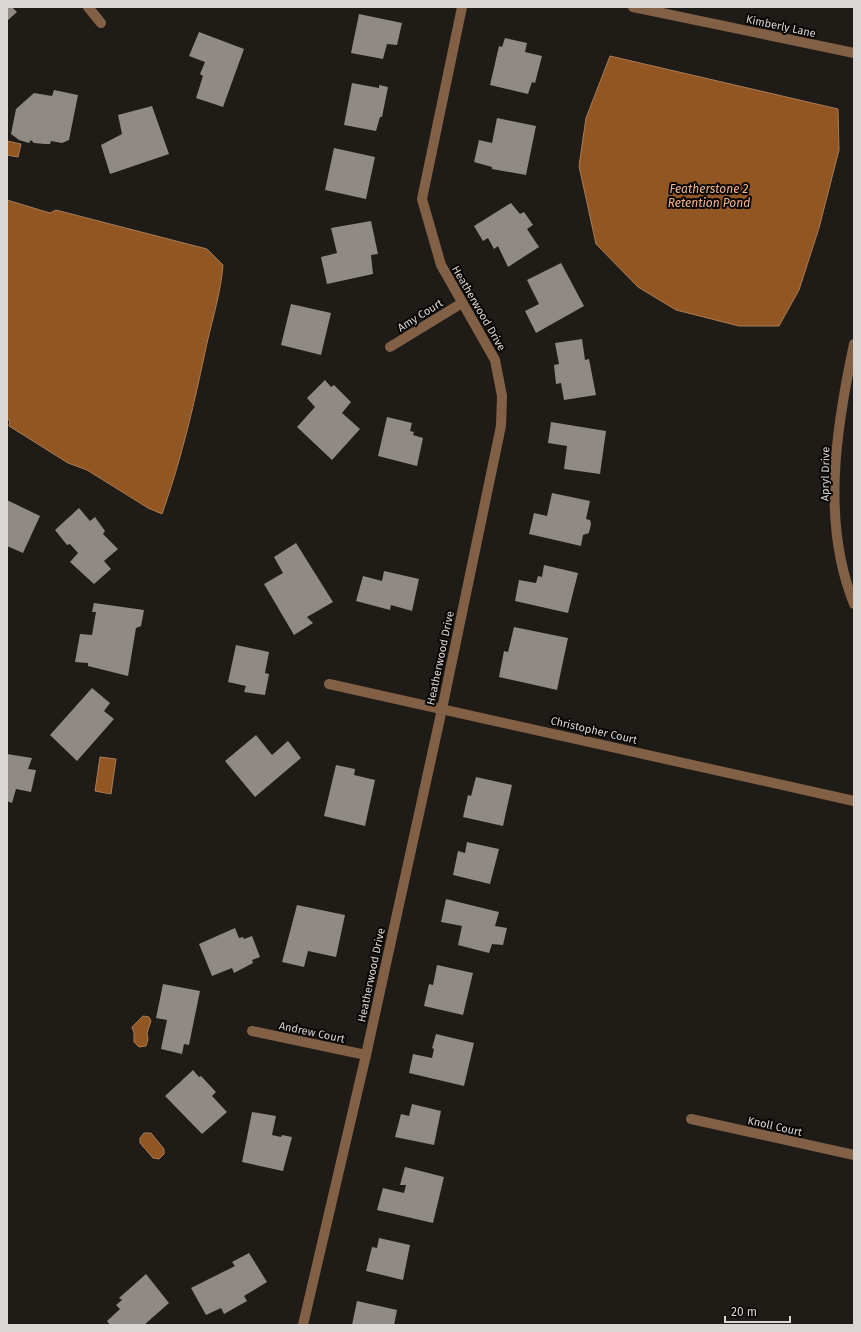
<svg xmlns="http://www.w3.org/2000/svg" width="861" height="1332" font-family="'Fira Sans',sans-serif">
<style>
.water{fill:#925622;stroke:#a77c57}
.building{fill:#908a86}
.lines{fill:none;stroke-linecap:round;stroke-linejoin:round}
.minor{stroke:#826046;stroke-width:10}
.labels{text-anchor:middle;stroke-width:4;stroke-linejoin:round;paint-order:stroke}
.street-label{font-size:11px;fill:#d9d6d4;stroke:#080605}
.water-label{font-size:12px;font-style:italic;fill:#f6b688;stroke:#080605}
</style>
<rect width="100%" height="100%" fill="#1f1b17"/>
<g class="water">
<path d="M610,56L838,109L839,150L819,228L799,290L779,326H739L676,310L638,287L596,244L579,166L586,118Z"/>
<path d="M7,141L21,144L18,157L7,155Z"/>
<path d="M7,200L50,213L56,210L207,249L223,265C221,291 213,317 207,343C195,400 182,458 162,514L148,508L87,470L68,463L9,426L10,421L7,419Z"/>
<path d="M100,757L116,759L111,794L95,791Z"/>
<path d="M143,1016L149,1017L151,1021L147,1033L148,1039L146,1046L139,1047L134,1042V1033L132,1027Z"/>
<path d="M144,1133H151L164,1149V1154L159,1159L153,1158L140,1143V1138Z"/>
</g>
<g class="building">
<path d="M7,7H12L17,12L7,21Z"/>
<path d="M359,14L402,23L397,45L387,44L383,59L351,53Z"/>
<path d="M199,32L244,49L223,107L196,98L203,76L200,74L205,62L189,56Z"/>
<path d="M505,38L527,43L525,52L542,56L535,83L532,82L528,94L490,85L499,46L502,47Z"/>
<path d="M352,83L379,88V85L388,87L382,117H380L376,131L344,125Z"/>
<path d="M54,90L78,95L69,140L62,143L51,141L50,144H45L34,143L31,140L29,143L19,140L11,134L16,109L34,93L52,96Z"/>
<path d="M152,106L169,154L110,174L101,145L122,134L118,115Z"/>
<path d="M497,118L536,126L526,175L492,169V167L474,162L479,140L492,143Z"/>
<path d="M334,148L375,157L366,199L325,190Z"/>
<path d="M511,203L520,214L524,212L533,225L527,229L539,247L508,267L498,246L494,249L488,238L483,241L474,226Z"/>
<path d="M371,221L378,254L371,255L373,274L327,284L321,257L337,253L331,228Z"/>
<path d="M561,263L584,306L536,333L525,311L539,304L527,280Z"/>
<path d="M291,304L331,313L321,355L281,345Z"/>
<path d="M582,339L585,360L589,359L596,395L564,400L561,383L556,384L554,365L559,364L555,343Z"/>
<path d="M325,380L331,387L334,385L351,402L342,413L360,429L332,460L297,427L315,407L307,398Z"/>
<path d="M387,417L412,423L410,431L414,432L413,435L423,438L417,466L378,456Z"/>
<path d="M551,422L606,431L600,474L564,469L567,446L548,443Z"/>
<path d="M552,493L590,501L586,519L590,520L591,524L589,533L583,535L581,546L529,534L534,513L547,516Z"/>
<path d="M7,500L40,516L23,553L7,546Z"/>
<path d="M79,508L90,521L95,517L105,531L103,534L118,549L104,561L111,569L94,584L70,562L78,553L70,544L67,545L55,530Z"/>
<path d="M296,543L333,602L307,617L313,623L294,635L264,584L283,573L274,557Z"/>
<path d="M544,565L578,573L568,613L515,601L519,580L536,583L538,576L542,577Z"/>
<path d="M384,571L419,579L412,611L391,605L390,610L356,601L363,576L382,581Z"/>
<path d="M94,603L144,610L141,626L136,628L128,676L88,666V663L75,662L80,634L92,635L96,612H92Z"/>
<path d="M514,627L568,638L557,690L499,677L504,651L508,652Z"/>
<path d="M236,645L269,652L265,673L269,674L265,695L244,692L246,686L228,682Z"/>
<path d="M92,688L110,703L104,711L114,719L77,761L50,735Z"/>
<path d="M256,735L272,755L288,741L301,758L255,797L225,761Z"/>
<path d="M7,754L32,758L28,769L36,770L31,792L16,789L12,803L7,801Z"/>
<path d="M336,765L355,769L354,775L375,780L365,826L324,816Z"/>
<path d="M476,777L512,785L503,826L463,817L468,795L471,796Z"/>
<path d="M467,842L499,849L490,884L453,875L458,851L465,853Z"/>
<path d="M446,899L499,912L495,926L507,928L503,945L492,944L489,953L458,945L462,926L441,922Z"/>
<path d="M297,905L345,915L336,957L308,951L304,967L282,962Z"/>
<path d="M235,928L239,938L243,937L244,939L252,936L260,957L252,960L253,963L234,973L232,968L212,976L199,944Z"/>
<path d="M437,965L473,973L463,1015L424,1006L429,984L433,985Z"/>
<path d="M163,984L200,991L189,1045L184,1044L182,1054L161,1049L167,1020L156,1018Z"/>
<path d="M436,1034L474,1043L464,1086L409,1073L413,1054L432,1058L434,1049L432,1048Z"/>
<path d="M193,1070L199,1077L201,1076L216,1092L212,1096L227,1112L202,1134L165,1096Z"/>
<path d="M412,1104L441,1111L434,1145L395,1137L401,1114L409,1116Z"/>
<path d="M252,1112L276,1116L272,1135L281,1137L282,1135L292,1137L283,1171L242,1162Z"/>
<path d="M405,1167L444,1177L433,1223L377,1210L383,1188L404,1193L406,1185H400Z"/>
<path d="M379,1238L410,1245L403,1280L366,1271L372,1247L377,1248Z"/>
<path d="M249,1253L267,1282L244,1296L247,1301L224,1314L221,1308L206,1315L191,1288L235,1266L232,1262Z"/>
<path d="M146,1274L169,1303L144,1325H110L107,1321L120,1309L116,1305L122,1300L119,1298Z"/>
<path d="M357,1301L397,1310L394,1325H352Z"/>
</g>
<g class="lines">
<g class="minor">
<path d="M88,7L101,23"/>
<path d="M633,7L854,53"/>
<path d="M854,344C836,428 821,522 854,604"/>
<path d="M390,347L462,303"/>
<path d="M329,684L854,801"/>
<path d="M252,1031L366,1055"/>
<path d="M691,1119L854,1155"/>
<path d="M303,1325L366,1055L442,709L501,426L502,396L495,360L441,265L422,199L462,7"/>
</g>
</g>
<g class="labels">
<g class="street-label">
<text transform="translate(781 26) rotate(12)" y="4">Kimberly Lane</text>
<text transform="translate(479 308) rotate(60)" y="4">Heatherwood Drive</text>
<text transform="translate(420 315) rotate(-32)" y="4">Amy Court</text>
<text transform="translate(825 474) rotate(-89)" y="4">Apryl Drive</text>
<text transform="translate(440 658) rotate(-78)" y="4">Heatherwood Drive</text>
<text transform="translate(594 730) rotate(13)" y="4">Christopher Court</text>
<text transform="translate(371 975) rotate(-78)" y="4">Heatherwood Drive</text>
<text transform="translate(312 1032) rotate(12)" y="4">Andrew Court</text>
<text transform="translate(775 1126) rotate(13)" y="4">Knoll Court</text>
</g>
<g class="water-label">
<text x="709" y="193">Featherstone 2<tspan x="709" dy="14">Retention Pond</tspan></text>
</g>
</g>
<rect width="861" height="1332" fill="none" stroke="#d9d6d4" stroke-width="16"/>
<path d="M725 1316v6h65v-6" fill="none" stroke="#d9d6d4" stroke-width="2"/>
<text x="731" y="1316" font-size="12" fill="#d9d6d4" stroke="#080605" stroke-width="3" paint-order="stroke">20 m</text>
</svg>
